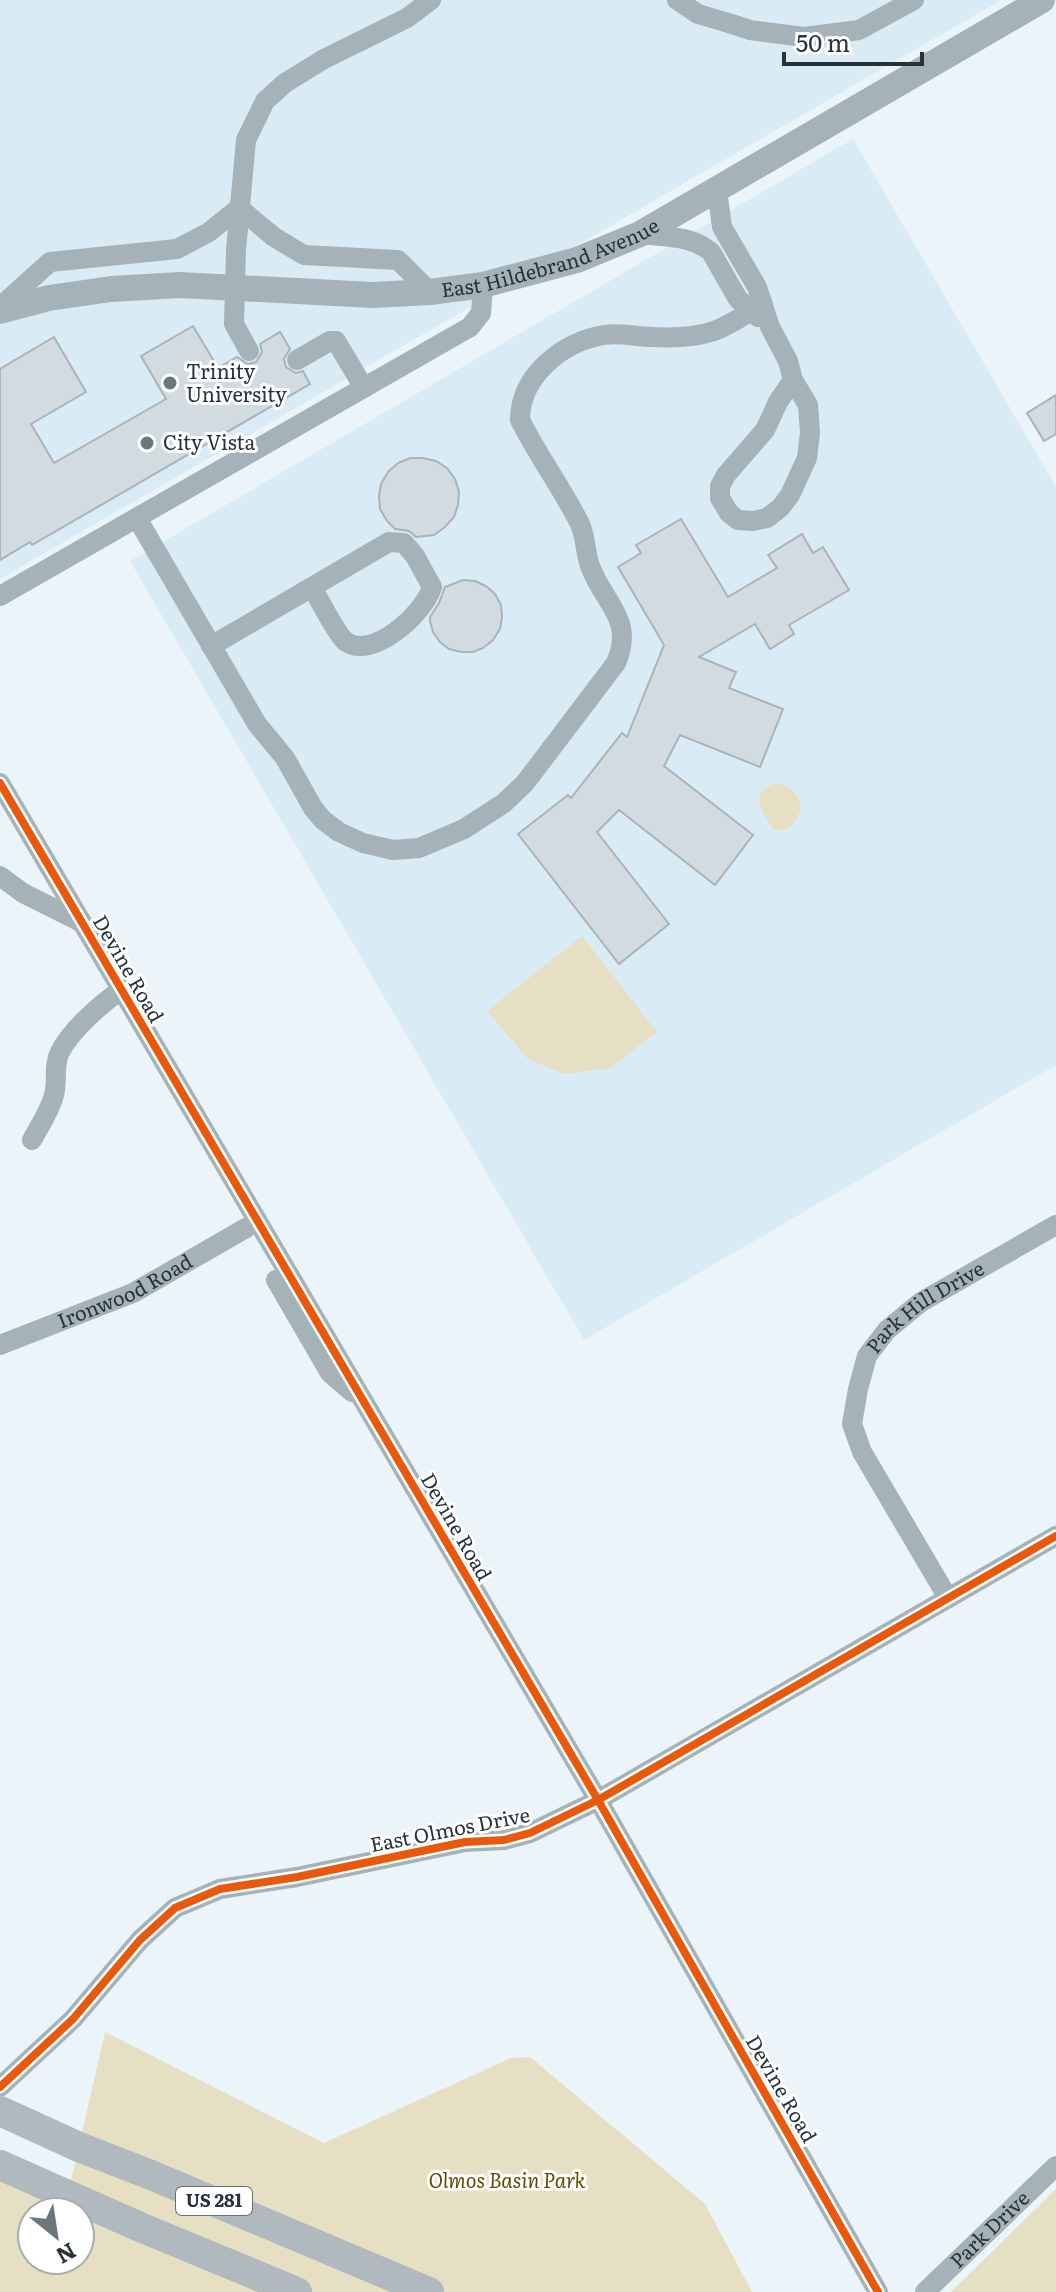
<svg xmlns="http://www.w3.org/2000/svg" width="1056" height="2292" font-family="Literata,serif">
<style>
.built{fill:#d9ecf6}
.green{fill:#e6dfc3;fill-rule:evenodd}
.building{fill:#d2dbdf;stroke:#aab3b7;stroke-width:2}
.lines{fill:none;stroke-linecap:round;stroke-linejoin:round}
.minor{stroke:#a5b2b7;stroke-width:20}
.major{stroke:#a5b3b8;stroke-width:26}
.highway{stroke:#afb9be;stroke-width:30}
.cycleway-casing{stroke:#fff;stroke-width:13}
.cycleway{stroke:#e8590c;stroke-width:8}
.poi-dot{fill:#6c767b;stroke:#fff;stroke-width:3}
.labels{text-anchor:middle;stroke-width:6;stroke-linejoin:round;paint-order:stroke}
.shield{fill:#fff;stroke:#687073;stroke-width:2}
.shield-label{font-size:18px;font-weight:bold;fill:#283237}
.street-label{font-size:20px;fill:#283237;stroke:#fff}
.poi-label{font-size:20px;fill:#283237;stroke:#fff;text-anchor:start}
.park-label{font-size:20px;font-style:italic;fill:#614c00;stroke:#fff}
</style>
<rect width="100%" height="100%" fill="#ebf4f8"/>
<g class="built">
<path d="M0,0H1001L0,579Z"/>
<path d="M853,139L1056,487V1065L584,1340L130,561Z"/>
</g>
<g class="green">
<path d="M780,783C806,795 807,812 786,830H773L760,807V793L770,785Z"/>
<path d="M582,936L657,1032L610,1068L564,1074L528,1059L487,1011Z"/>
<path d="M105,2032L324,2143L511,2058L530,2057L705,2204L752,2292H0V2174L66,2202ZM32,2212H80V2260H32Z"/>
<path d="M1056,2189V2292H951Z"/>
</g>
<g class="building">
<path d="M193,326L218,368L237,357L248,364L256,362L262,352L260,344L280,332L290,349L284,359L286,367L296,373L303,371L310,384L32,545L30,542L0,560V369L54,337L86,392L31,424L54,463L166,399L141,356Z"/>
<path d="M1056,395V434L1044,441L1027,413Z"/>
<path d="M410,458H423L436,461L447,468L455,479L459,492L458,505L454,517L445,527L434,535L416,537L409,531L395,529L387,521L380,509L379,496L381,484L388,472L398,463Z"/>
<path d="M681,519L728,597L777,568L768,555L802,534L813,553L823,547L849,590L789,625L794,634L770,649L755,624L699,657L736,672L729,688L783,709L760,767L680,735L664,766L753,835L715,885L619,810L597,832L669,924L619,964L518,834L568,795L571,798L622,733L627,737L664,645L618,567L641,553L636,545Z"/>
<path d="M463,580L475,581L486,586L495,594L501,605L502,617L500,629L493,640L483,648L473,652H461L449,649L440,642L433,632L430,621V617L439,603L445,587Z"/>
</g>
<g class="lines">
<g class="minor">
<path d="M677,0L698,14L735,25L750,30L804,37L859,30L914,0"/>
<path d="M717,190L722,227L757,287L770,327L788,361L793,380L808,405L810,433L807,458L790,495L780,508L767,518L753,521L738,520L729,513L720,498V486L726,475L765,430L778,402L793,380"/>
<path d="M239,208L274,237L304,255L398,260L430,292"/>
<path d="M640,234C664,237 691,235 711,252L738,299L758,317"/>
<path d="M0,307L50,262L177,249L209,232L239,208"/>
<path d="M249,351L234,324L236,250L246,140L265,101L285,83L324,59L407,18L431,0"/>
<path d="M297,360L330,341H336L364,388"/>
<path d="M137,518L257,724L285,758L313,808L323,820L339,832L363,843L393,850L419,848L464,829L504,803L525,783L616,663C635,619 604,604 590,566C585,552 586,537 580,524C562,488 538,456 520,420C520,376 562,342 604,335C620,332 636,337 653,337C672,338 696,337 714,331C731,325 747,313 763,304"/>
<path d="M0,596L470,327L481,313L483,285"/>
<path d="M211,646L389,542L404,543L415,556L432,587C425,612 372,662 345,641C336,633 319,599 312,587"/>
<path d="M0,783L598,1800L878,2292"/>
<path d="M0,876L23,893L83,923"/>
<path d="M32,1140C40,1125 50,1111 54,1095C58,1081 53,1065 60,1052C70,1031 102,1003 121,990"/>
<path d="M276,1280L330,1373L352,1392"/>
<path id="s1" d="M0,1345L133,1293L246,1228"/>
<path id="s2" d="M948,1598L862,1452L852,1424L858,1389L867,1356L887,1330L921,1302L1056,1225"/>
<path d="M0,2087L73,2019L140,1940L175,1908L220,1889L297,1877L465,1842L504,1840L530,1833L598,1800L1056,1536"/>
<path id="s3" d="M925,2292L1056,2166"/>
</g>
<path class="major" id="s4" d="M0,311L49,298L111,289L180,285L373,295L430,292L483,285L577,260L640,234L1042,0"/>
<g class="highway">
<path d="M0,2111L79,2147L151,2175L429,2292"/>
<path d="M0,2165L140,2227L297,2292"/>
</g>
<g class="cycleway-casing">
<g id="cycleway">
<path d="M0,783L598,1800L878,2292"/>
<path d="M0,2087L73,2019L140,1940L175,1908L220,1889L297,1877L465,1842L504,1840L530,1833L598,1800L1056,1536"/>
</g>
</g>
<use href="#cycleway" class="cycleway"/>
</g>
<g class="poi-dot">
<circle cx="170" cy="383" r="8"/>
<circle cx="147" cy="443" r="8"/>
</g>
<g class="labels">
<rect class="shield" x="176" y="2187" width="76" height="28" rx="6"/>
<g class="shield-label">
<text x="214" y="2207">US 281</text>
</g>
<g class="street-label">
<text dy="7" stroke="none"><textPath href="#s4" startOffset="558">East Hildebrand Avenue</textPath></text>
<text transform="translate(128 969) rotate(60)" y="7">Devine Road</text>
<text dy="7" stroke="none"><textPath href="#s1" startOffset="136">Ironwood Road</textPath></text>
<text dy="7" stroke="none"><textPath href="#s2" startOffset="346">Park Hill Drive</textPath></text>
<text transform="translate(456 1527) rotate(60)" y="7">Devine Road</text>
<text transform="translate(450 1830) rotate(-11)" y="7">East Olmos Drive</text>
<text transform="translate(781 2089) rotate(60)" y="7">Devine Road</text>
<text dy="7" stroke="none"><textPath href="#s3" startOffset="90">Park Drive</textPath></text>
</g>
<g class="poi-label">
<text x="186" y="379">Trinity<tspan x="186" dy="23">University</tspan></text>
<text x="163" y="450">City Vista</text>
</g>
<g class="park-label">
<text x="507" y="2188">Olmos Basin Park</text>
</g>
</g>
<g transform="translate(56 2236) rotate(150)"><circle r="38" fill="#ffffff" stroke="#a9adaf" stroke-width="2"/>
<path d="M0-6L14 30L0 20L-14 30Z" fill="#6c767b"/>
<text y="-12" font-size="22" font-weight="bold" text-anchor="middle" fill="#283237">N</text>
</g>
<path d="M784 52v12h138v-12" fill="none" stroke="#283237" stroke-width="4"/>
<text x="796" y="52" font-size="24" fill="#283237" stroke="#ffffff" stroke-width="6" paint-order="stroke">50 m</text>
</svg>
